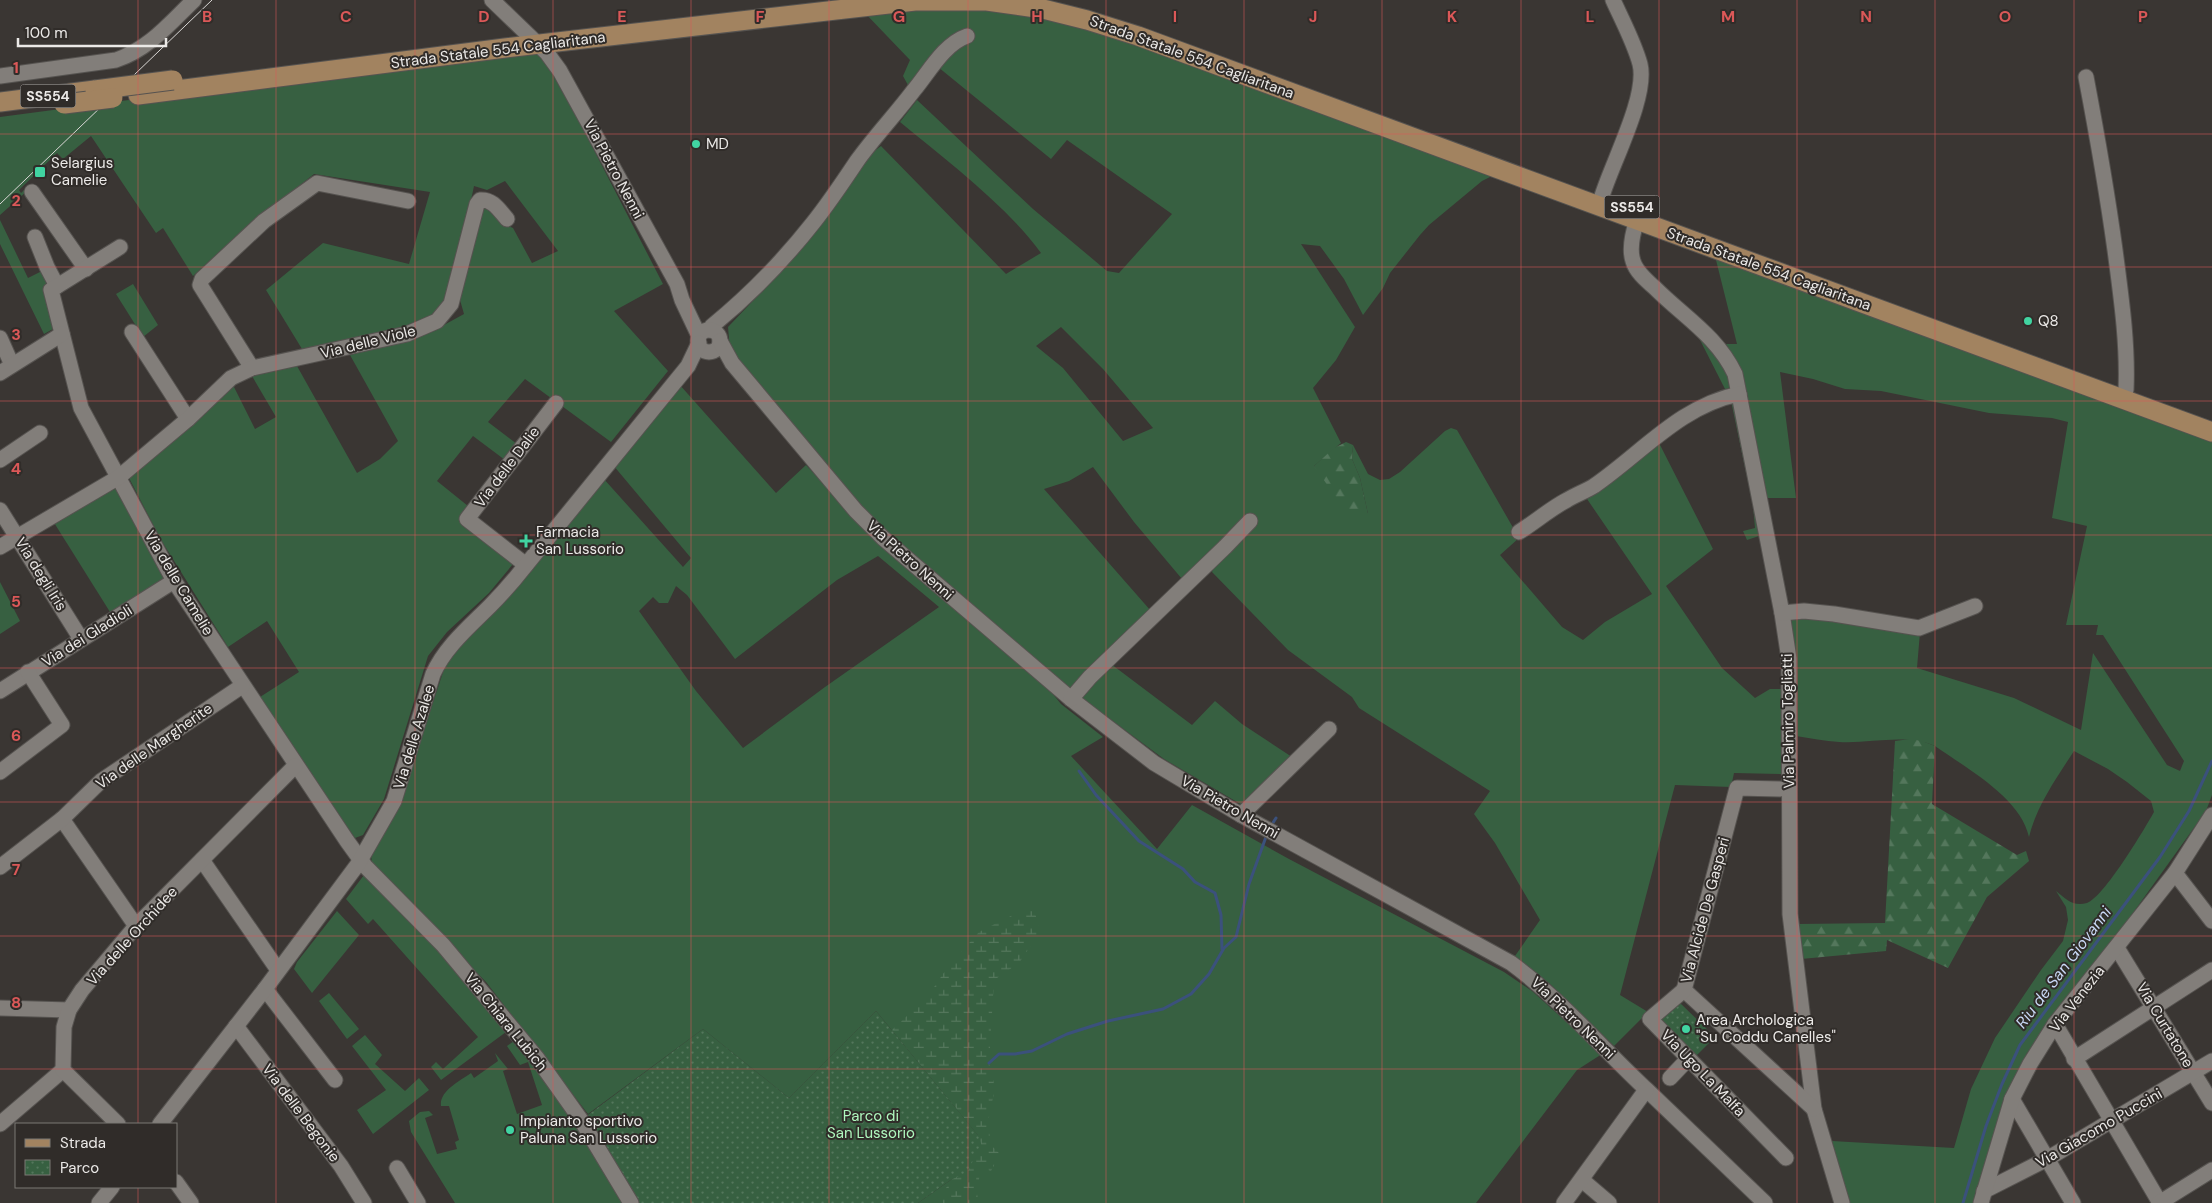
<svg xmlns="http://www.w3.org/2000/svg" width="2212" height="1203" font-family="'DM Sans',sans-serif">
<style>
.grass{fill:#376041;fill-rule:evenodd}
.forest{fill:url(#forest-firs)}
.wetland{fill:url(#wetland-marsh)}
.park{fill:url(#park-dots)}
.lines{fill:none;stroke-linecap:round;stroke-linejoin:round}
.stream{stroke:#3b517c;stroke-width:3}
.minor-casing{stroke:#565350;stroke-width:17}
.major-casing{stroke:#565350;stroke-width:21}
.minor{stroke:#827e7a;stroke-width:15}
.major{stroke:#a28360;stroke-width:19}
.tram{stroke:#d9d7d5;stroke-width:1}
.major-bridge-casing{stroke:#565350;stroke-width:21;stroke-linecap:butt}
.major-bridge{stroke:#a28360;stroke-width:19}
.grid{fill:none;stroke:#db5858;stroke-width:1;stroke-opacity:0.55}
.poi-dot{fill:#41d4a1;stroke:#302c29;stroke-width:2}
.labels{text-anchor:middle;stroke-width:4;stroke-linejoin:round;paint-order:stroke}
.shield{fill:#302c29;stroke:#b3b0ae;stroke-width:1}
.shield-label{font-size:14px;font-weight:bold;fill:#ebe9e7}
.street-label{font-size:15px;fill:#ebe9e7;stroke:#302c29}
.poi-label{font-size:15px;fill:#ebe9e7;stroke:#302c29;text-anchor:start}
.park-label{font-size:15px;fill:#aff8be;stroke:#302c29}
.water-label{font-size:16px;font-style:italic;fill:#cad9f6;stroke:#302c29}
.grid-label{font-size:16px;text-anchor:middle;font-weight:bold;fill:#db5858;stroke:#302c29;stroke-width:4;stroke-linejoin:round;paint-order:stroke}
</style>
<defs>
<pattern id="forest-firs" width="22" height="20" patternUnits="userSpaceOnUse" patternTransform="scale(1.25)"><rect width="22" height="20" fill="#376041"/><path d="M5 1l3.5 6h-7zM16 11l3.5 6h-7z" fill="#54775c"/></pattern>
<pattern id="wetland-marsh" width="20" height="14" patternUnits="userSpaceOnUse" patternTransform="scale(1.25)"><rect width="20" height="14" fill="#376041"/><path d="M1 5h8M5 5V1M11 12h8M15 12V8" fill="none" stroke="#54775c"/></pattern>
<pattern id="park-dots" width="8" height="8" patternUnits="userSpaceOnUse" patternTransform="scale(1.25)"><rect width="8" height="8" fill="#376041"/><path d="M2 2h.1M6 6h.1" fill="none" stroke="#54775c" stroke-width="1.8" stroke-linecap="round"/></pattern>
</defs>
<rect width="100%" height="100%" fill="#3a3633"/>
<g class="grass">
<path d="M958,5L1089,26L1492,176L1482,181L1429,225L1420,235L1390,273L1383,288L1363,315L1344,279L1320,246L1301,244L1355,327L1336,360L1313,388L1341,443L1314,466L1368,514L1360,478L1352,459L1353,445L1368,474L1380,480L1389,479L1400,472L1445,431L1451,428L1457,430L1519,538L1500,555L1562,627L1583,640L1605,622L1652,594L1585,496L1658,441L1713,549L1666,586L1722,668L1755,698L1770,689H1786L1784,774L1734,773L1731,787L1675,785L1620,995L1648,1012L1614,1046L1549,983L1515,956L1540,920L1495,843L1474,814L1490,791L1359,708L1352,697L1288,650L1212,572L1214,565L1182,579L1134,522L1093,467L1069,481L1044,489L1151,611L1072,690L1050,673L870,517L730,350L728,327L793,259L831,212L869,155L881,146L1006,274L1041,253C1006,205 946,160 900,122L917,100L1033,209L1107,271L1119,273L1172,214L1067,140L1051,159L938,67L909,87L903,76L910,60L864,12ZM1061,327L1103,369L1153,428L1123,441L1063,368L1036,346Z"/>
<path d="M538,53L546,63L580,123L663,284L614,311L668,371L611,442L525,379L488,422L517,444L505,460L473,436L437,481L468,506L459,517L513,564L489,593L447,632L428,656L384,799L363,835L355,838L322,792L260,697L299,672L267,621L228,647L161,540L129,478L233,385L255,429L276,417L252,376L297,366L357,473L380,459L398,441L350,355L433,331L464,314L458,293L481,210L485,206L504,224L513,228L532,263L558,251L505,181L487,190L474,186L452,291L432,319L413,326L346,342L302,349L266,290L323,243L409,264L430,192L314,174L241,232L193,276L163,228L156,233L91,136L63,159L57,153L19,190L21,193L24,190L26,192L0,215V117L212,89Z"/>
<path d="M0,220L28,278L44,270L49,286L53,329L44,334L0,244Z"/>
<path d="M1715,256L2129,412L2137,411L2212,440V795L2206,811L2062,1012L2027,1053L2013,1083L1980,1203H1849L1832,1141L1954,1148L1971,1089L1995,1038L2041,970L2063,941L2068,920L2066,907L2056,891C2066,899 2073,907 2087,903C2104,897 2144,830 2154,812L2151,801L2127,782L2108,769L2074,751C2057,777 2036,807 2029,837C2021,798 1966,768 1935,746C1905,733 1870,744 1839,742C1825,741 1810,738 1796,736L1786,618L1790,614L1920,632L1917,668L2014,698L2081,730L2093,653L2167,765L2180,771L2184,761L2103,635H2096L2098,625H2066L2087,526L2052,518L2068,422L2052,418L1989,413L1881,391L1845,389L1813,379L1780,372L1796,498H1765L1739,369L1726,344H1737Z"/>
<path d="M133,284L158,325L143,337L116,294Z"/>
<path d="M1699,338L1725,358L1732,388L1725,389Z"/>
<path d="M679,384L776,493L806,465L886,550L1048,688L1061,704L1103,737L1071,756L1157,849L1192,805L1289,859L1504,972L1532,991L1602,1054L1577,1070L1476,1203H918L952,1179L978,1135L876,1011L789,1098L703,1029L588,1114L486,982L379,874L372,866L371,854L398,809L446,663L603,478L683,567L691,558L613,465ZM878,556L939,607L825,687L743,748L696,691L639,611L653,597L659,603H668L676,586L687,595L735,659L837,580Z"/>
<path d="M1733,400L1762,535L1747,540L1743,531L1755,528L1753,506L1731,401Z"/>
<path d="M116,483L167,579L110,612L53,521Z"/>
<path d="M0,582L20,621L0,634Z"/>
<path d="M1111,664L1192,725L1215,701L1242,724L1292,757L1242,805L1164,759L1079,696Z"/>
<path d="M364,875L446,959L506,1032L441,1080L431,1067L436,1062L443,1069L478,1037L373,919L368,924L346,899Z"/>
<path d="M337,911L359,935L312,993L294,969L297,962Z"/>
<path d="M329,993L359,1029L347,1039L319,1001Z"/>
<path d="M365,1035L382,1055L375,1064L405,1091L419,1078L429,1090L373,1134L357,1110L386,1090L352,1046Z"/>
<path d="M514,1041C557,1093 589,1145 622,1203H455L411,1132L409,1121L420,1112L429,1111L433,1115L425,1118L437,1154L457,1149L455,1142L459,1140L449,1106H441C439,1091 460,1081 471,1073L474,1078L498,1061L495,1053L508,1069L503,1071L517,1114L542,1105L528,1062L520,1065L507,1046Z"/>
</g>
<g class="forest">
<path d="M1346,442L1353,445L1352,459L1360,478L1368,514H1355L1340,503L1314,466L1334,448Z"/>
<path d="M1910,739L1922,741L1935,746L1932,804L2017,855L2026,851L2029,861L1987,897L1948,968L1887,940L1886,951L1801,959L1799,924L1885,923L1895,741Z"/>
</g>
<path class="wetland" d="M1033,905L1040,932L1019,963L994,980L989,1063L995,1088L988,1122L991,1145L1000,1154L991,1171L980,1168L977,1203H936L952,1179L967,1173L981,1144L978,1135L892,1030L928,996L947,968L979,932Z"/>
<g class="park">
<path d="M1678,1001L1715,1037L1694,1058L1657,1021Z"/>
<path d="M876,1011L978,1135L981,1144L967,1173L952,1179L918,1203H631L581,1120L703,1029L789,1098Z"/>
</g>
<g class="lines">
<g class="stream">
<path d="M1079,771L1096,795L1139,841L1183,869L1195,882L1215,893L1221,915L1222,949"/>
<path d="M1271,826L1276,818"/>
<path d="M989,1063L999,1054H1015L1032,1051L1067,1034L1108,1021L1163,1009L1191,994L1209,974L1224,948L1236,937L1249,884L1267,834"/>
<path d="M1963,1203L1986,1126L2002,1084L2020,1045L2160,857L2189,811L2212,761"/>
</g>
<g class="minor-casing">
<g id="minor">
<path d="M492,0L547,53L560,71L677,284L682,300L699,336"/>
<path d="M0,76L116,60C149,49 170,23 194,0"/>
<path d="M2086,77C2097,135 2107,192 2115,250C2121,296 2128,343 2126,390"/>
<path d="M32,192L86,269"/>
<path d="M1602,196C1612,163 1648,96 1640,64C1634,42 1622,20 1613,0"/>
<path d="M1637,220C1633,232 1629,249 1633,261C1636,272 1647,281 1655,288C1684,317 1717,336 1735,374L1782,613L1789,659L1790,914L1814,1109L1842,1203"/>
<path d="M35,237L47,267L57,286"/>
<path d="M120,247L51,290L81,408L174,581L347,841L365,866L443,945L537,1058L581,1120L631,1203"/>
<path d="M710,330L712,326C750,295 783,261 813,223C829,203 843,182 857,161C875,136 896,114 914,90C929,72 944,44 967,36"/>
<circle cx="709" cy="341" r="11"/>
<path d="M132,332L188,419"/>
<path d="M0,338L12,365"/>
<path d="M720,341L732,363L856,511L883,538L1071,699L1154,763L1241,815L1511,963C1561,1000 1601,1047 1647,1090C1686,1127 1725,1165 1765,1203"/>
<path d="M252,368L200,285L202,279L264,221L317,183L408,201"/>
<path d="M0,373L62,334"/>
<path d="M0,460L40,433"/>
<path d="M0,510L81,639"/>
<path d="M1519,532C1535,522 1550,509 1567,500C1575,495 1586,491 1594,486C1642,453 1680,406 1739,394"/>
<path d="M0,547L119,477L188,419L231,378L252,368L407,334L437,321L451,304L477,204L480,200C493,199 499,210 507,219"/>
<path d="M526,565L467,519L556,403"/>
<path d="M1782,613L1804,611L1834,614L1919,628L1975,606"/>
<path d="M0,691L174,581"/>
<path d="M1071,699L1090,677L1225,547L1250,521"/>
<path d="M0,772L62,725L28,672"/>
<path d="M1780,789L1737,788L1684,990L1814,1109"/>
<path d="M1241,815L1329,729"/>
<path d="M62,819L136,926"/>
<path d="M202,860L278,970"/>
<path d="M0,867L62,819L101,781L242,686"/>
<path d="M2175,873L2212,921"/>
<path d="M2117,948L2212,1103"/>
<path d="M265,989L335,1080"/>
<path d="M1684,990L1650,1019L1786,1158"/>
<path d="M0,1008L69,1010"/>
<path d="M2055,1024L2160,1203"/>
<path d="M236,1026L341,1166L364,1203"/>
<path d="M2074,1059L2212,970"/>
<path d="M1670,1078L1688,1059"/>
<path d="M2012,1099L2073,1203"/>
<path d="M0,1124L63,1070"/>
<path d="M118,1124L63,1070L64,1027L69,1010L82,990L136,926L295,766"/>
<path d="M160,1124L265,989L358,864L394,801L433,674C445,647 469,627 490,606C503,593 515,579 526,565L688,366L699,343"/>
<path d="M397,1168L418,1203"/>
<path d="M1582,1180L1609,1203"/>
<path d="M176,1182L191,1203"/>
<path d="M1984,1191L2047,1159L2212,1061"/>
<path d="M99,1203L112,1187"/>
<path d="M1564,1203L1646,1090"/>
<path d="M1981,1203L2012,1099L2030,1064L2055,1024L2175,873L2212,815"/>
<path d="M2159,1203L2212,1170"/>
</g>
</g>
<g class="major-casing">
<g id="major">
<path d="M138,95L505,48L915,1H987L1043,9L1087,20L1138,36L2212,432"/>
<path d="M0,102L95,90"/>
</g>
</g>
<use href="#minor" class="minor"/>
<use href="#major" class="major"/>
<g class="tram">
<path d="M133,76L212,0"/>
<path d="M0,204L105,103"/>
</g>
<g class="major-bridge-casing">
<g id="major-bridge">
<path d="M95,90L173,80"/>
<path d="M64,104L113,98"/>
</g>
</g>
<use href="#major-bridge" class="major-bridge"/>
</g>
<path class="grid" d="M138,0V1124M276,0V1203M415,0V1203M553,0V1203M691,0V1203M829,0V1203M968,0V1203M1106,0V1203M1244,0V1203M1382,0V1203M1521,0V1203M1659,0V1203M1797,0V1203M1935,0V1203M2074,0V1203M0,134H2212M0,267H2212M0,401H2212M0,535H2212M0,668H2212M0,802H2212M0,936H2212M0,1069H2212M138,1187V1203"/>
<g class="poi-dot">
<circle cx="696" cy="144" r="5"/>
<rect x="34" y="166" width="12" height="12" rx="2.5"/>
<circle cx="2028" cy="321" r="5"/>
<path d="M523.5 533.5h5v5h5v5h-5v5h-5v-5h-5v-5h5z"/>
<circle cx="1686" cy="1029" r="5"/>
<circle cx="510" cy="1130" r="5"/>
</g>
<g class="labels">
<g class="shield">
<rect x="20.5" y="84.5" width="55" height="23" rx="4"/>
<rect x="1604.5" y="195.5" width="55" height="23" rx="4"/>
</g>
<g class="shield-label">
<text x="48" y="101">SS554</text>
<text x="1632" y="212">SS554</text>
</g>
<g class="street-label">
<text transform="translate(498 50) rotate(-7)" y="5">Strada Statale 554 Cagliaritana</text>
<text transform="translate(1192 57) rotate(20)" y="5">Strada Statale 554 Cagliaritana</text>
<text transform="translate(614 169) rotate(62)" y="5">Via Pietro Nenni</text>
<text transform="translate(1769 269) rotate(20)" y="5">Strada Statale 554 Cagliaritana</text>
<text transform="translate(368 342) rotate(-14)" y="5">Via delle Viole</text>
<text transform="translate(507 467) rotate(-53)" y="5">Via delle Dalie</text>
<text transform="translate(910 560) rotate(42)" y="5">Via Pietro Nenni</text>
<text transform="translate(41 574) rotate(58)" y="5">Via degli Iris</text>
<text transform="translate(179 583) rotate(59)" y="5">Via delle Camelie</text>
<text transform="translate(87 636) rotate(-32)" y="5">Via dei Gladioli</text>
<text transform="translate(1788 721) rotate(-91)" y="5">Via Palmiro Togliatti</text>
<text transform="translate(414 737) rotate(-73)" y="5">Via delle Azalee</text>
<text transform="translate(154 746) rotate(-35)" y="5">Via delle Margherite</text>
<text transform="translate(1230 807) rotate(30)" y="5">Via Pietro Nenni</text>
<text transform="translate(1705 910) rotate(-75)" y="5">Via Alcide De Gasperi</text>
<text transform="translate(132 936) rotate(-48)" y="5">Via delle Orchidee</text>
<text transform="translate(2077 999) rotate(-52)" y="5">Via Venezia</text>
<text transform="translate(1573 1018) rotate(44)" y="5">Via Pietro Nenni</text>
<text transform="translate(506 1022) rotate(51)" y="5">Via Chiara Lubich</text>
<text transform="translate(2165 1025) rotate(59)" y="5">Via Curtatone</text>
<text transform="translate(1703 1073) rotate(46)" y="5">Via Ugo La Malfa</text>
<text transform="translate(301 1113) rotate(53)" y="5">Via delle Begonie</text>
<text transform="translate(2099 1128) rotate(-30)" y="5">Via Giacomo Puccini</text>
</g>
<g class="poi-label">
<text x="706" y="149">MD</text>
<text x="51" y="168">Selargius<tspan x="51" dy="17">Camelie</tspan></text>
<text x="2038" y="326">Q8</text>
<text x="536" y="537">Farmacia<tspan x="536" dy="17">San Lussorio</tspan></text>
<text x="1696" y="1025">Area Archologica<tspan x="1696" dy="17">"Su Coddu Canelles"</tspan></text>
<text x="520" y="1126">Impianto sportivo<tspan x="520" dy="17">Paluna San Lussorio</tspan></text>
</g>
<g class="park-label">
<text x="871" y="1121">Parco di<tspan x="871" dy="17">San Lussorio</tspan></text>
</g>
<g class="water-label">
<text transform="translate(2063 967) rotate(-53)" y="6">Riu de San Giovanni</text>
</g>
</g>
<g class="grid-label">
<text x="207" y="22">B</text>
<text x="346" y="22">C</text>
<text x="484" y="22">D</text>
<text x="622" y="22">E</text>
<text x="760" y="22">F</text>
<text x="899" y="22">G</text>
<text x="1037" y="22">H</text>
<text x="1175" y="22">I</text>
<text x="1313" y="22">J</text>
<text x="1452" y="22">K</text>
<text x="1590" y="22">L</text>
<text x="1728" y="22">M</text>
<text x="1866" y="22">N</text>
<text x="2005" y="22">O</text>
<text x="2143" y="22">P</text>
<text x="16" y="73">1</text>
<text x="16" y="206">2</text>
<text x="16" y="340">3</text>
<text x="16" y="474">4</text>
<text x="16" y="607">5</text>
<text x="16" y="741">6</text>
<text x="16" y="875">7</text>
<text x="16" y="1008">8</text>
</g>
<rect x="15" y="1123" width="162" height="65" fill="#302c29" stroke="#7b7875"/>
<rect x="25" y="1139" width="25" height="8" fill="#a28360" stroke="#7b7875"/>
<text x="60" y="1148" font-size="15" fill="#ebe9e7">Strada</text>
<rect x="25" y="1160" width="25" height="15" fill="url(#park-dots)" stroke="#7b7875"/>
<text x="60" y="1173" font-size="15" fill="#ebe9e7">Parco</text>
<path d="M18 38v8h148v-8" fill="none" stroke="#ebe9e7" stroke-width="2.5"/>
<text x="25" y="38" font-size="15" fill="#ebe9e7" stroke="#302c29" stroke-width="4" paint-order="stroke">100 m</text>
</svg>
